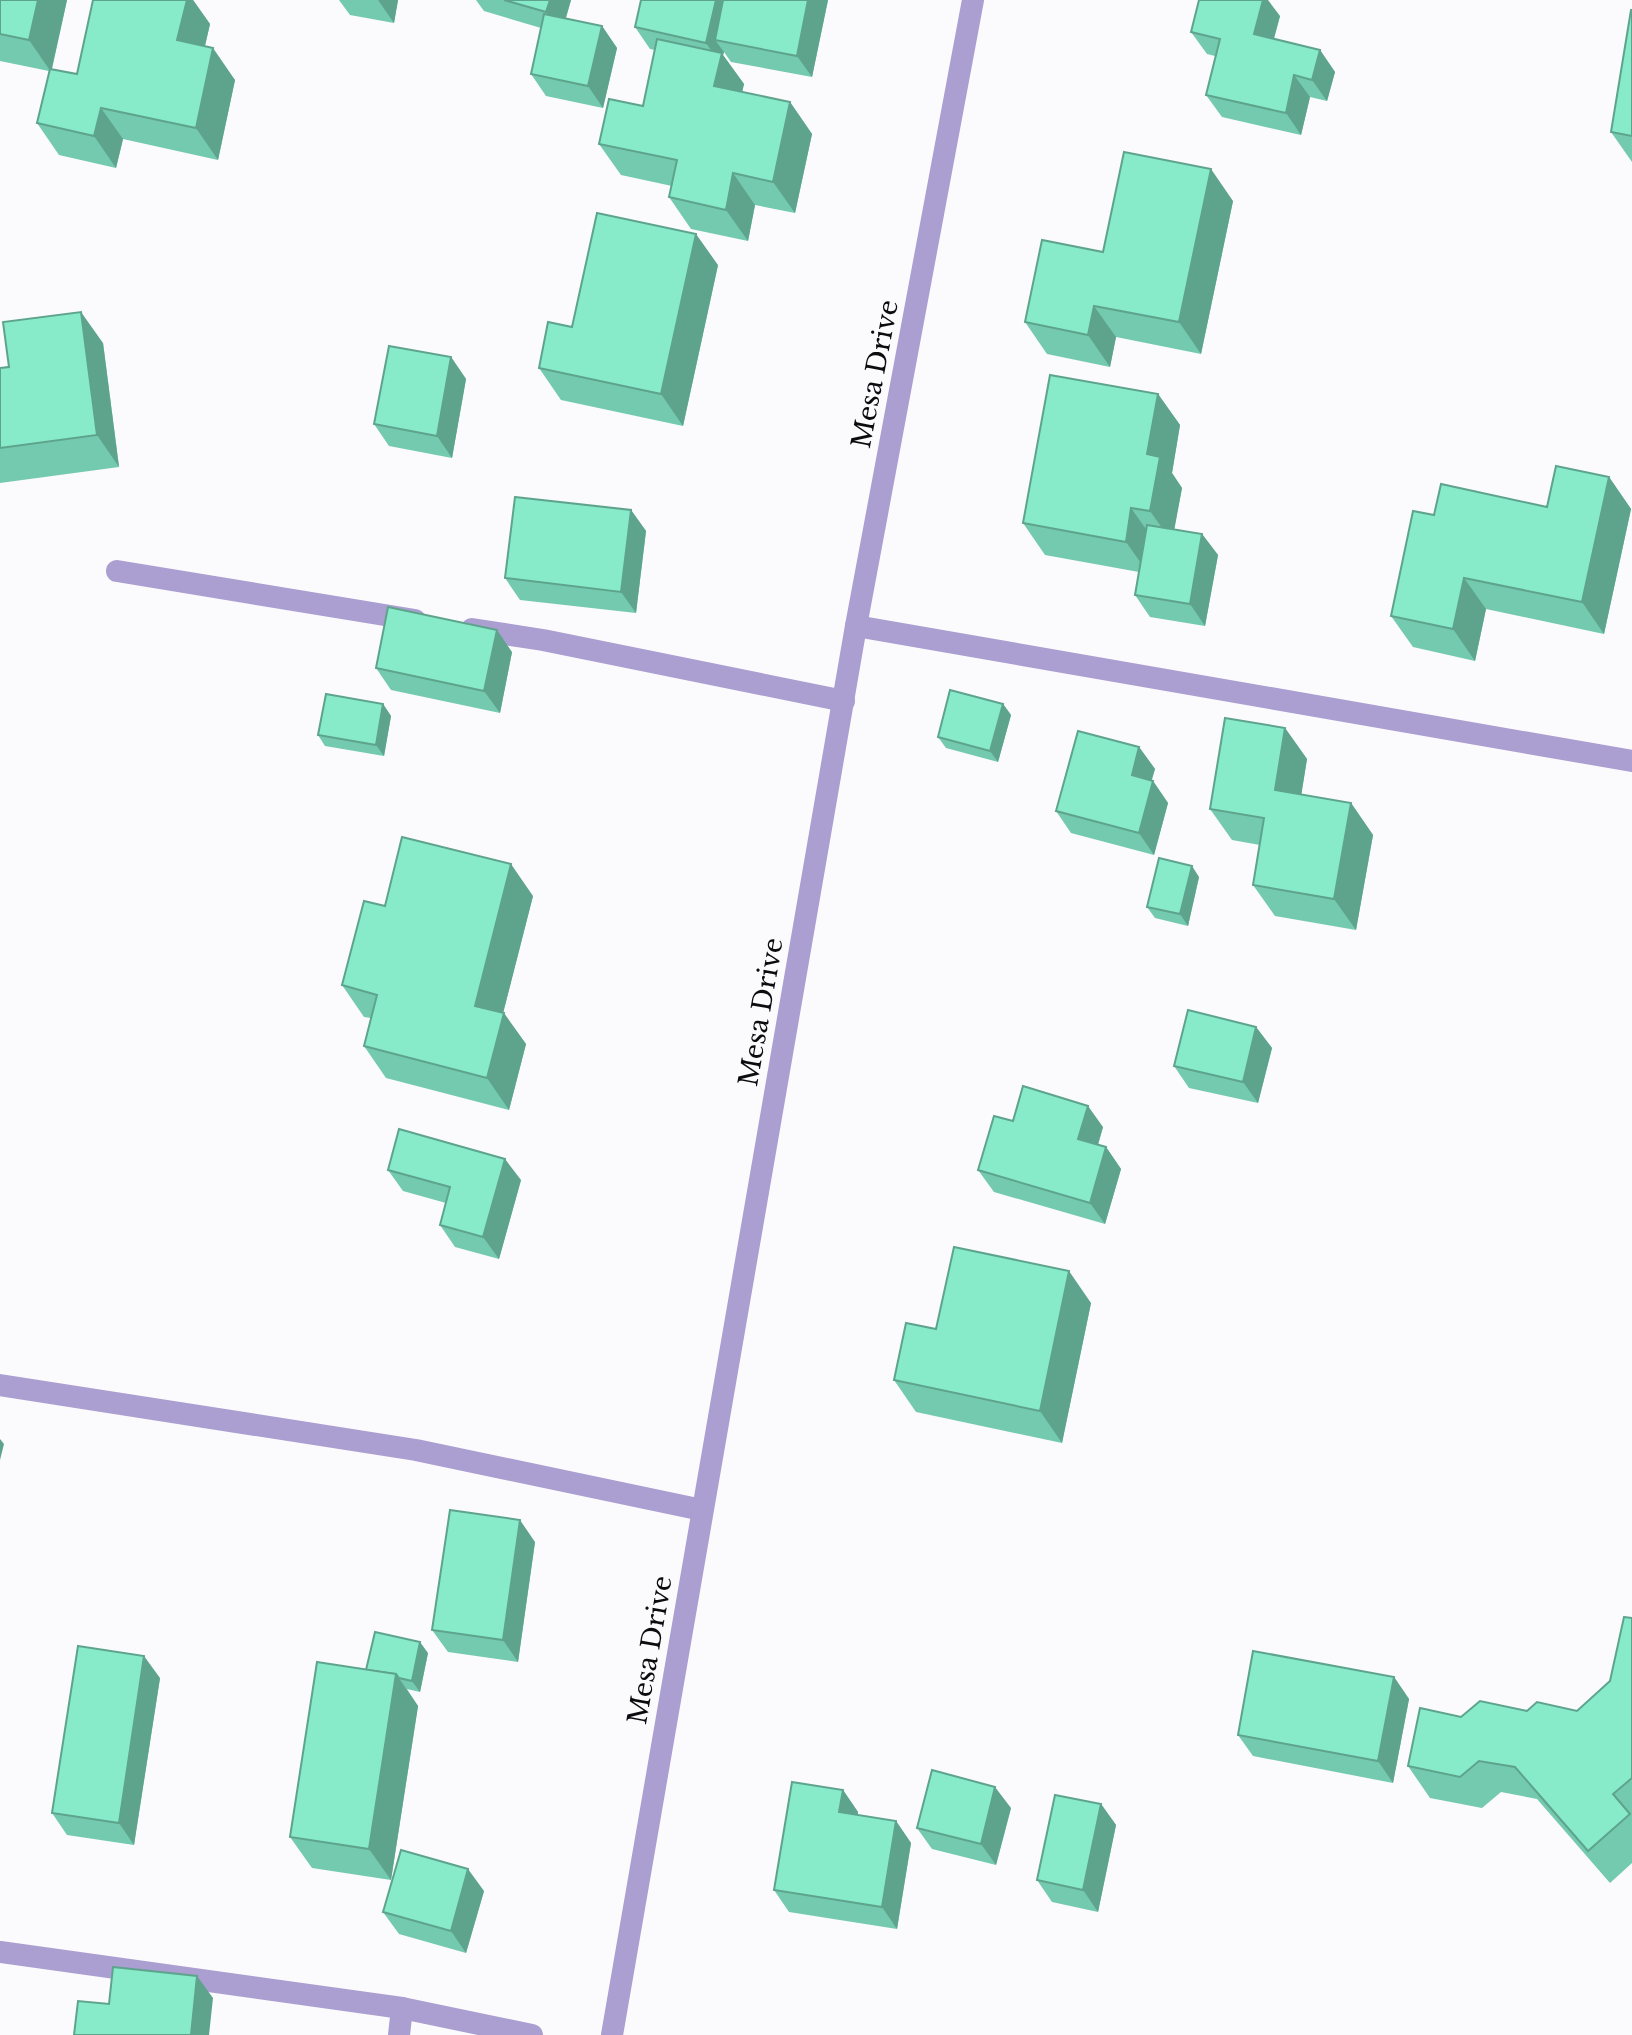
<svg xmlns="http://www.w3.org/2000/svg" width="1632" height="2035" font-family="'Libre Baskerville',serif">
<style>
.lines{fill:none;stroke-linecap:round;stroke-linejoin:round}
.service{stroke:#ab9ed1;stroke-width:22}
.minor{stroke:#ab9ed1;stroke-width:22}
.wall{fill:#74caae}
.shaded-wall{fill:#5ea48d}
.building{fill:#87ebca;stroke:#5ea48d;stroke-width:2}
.labels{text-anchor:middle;stroke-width:7;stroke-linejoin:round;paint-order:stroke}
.street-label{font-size:26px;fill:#0c0b10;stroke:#fbfafd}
</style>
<rect width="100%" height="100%" fill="#fbfafd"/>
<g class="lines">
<g class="service">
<path d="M117,571L415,620"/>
<path d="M472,629L543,640L844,701"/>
<path d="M0,1385L416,1450L702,1510"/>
<path d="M0,1952L402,2008L532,2035"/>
<path d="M399,2035L402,2008"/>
</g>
<g class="minor">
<path d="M856,626L1632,761"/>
<path d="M612,2035L856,626L973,0"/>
</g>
</g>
<g class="wall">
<path d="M0,0H67L52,69L77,74L93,0H193L210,24L205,46L235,80L218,160L123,139L116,168L59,155L37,123L49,71L0,61Z"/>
<path d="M339,0H398L394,23L350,15Z"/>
<path d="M476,0H571L566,18L602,26L617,48L603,108L546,96L531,74L541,28L484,11Z"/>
<path d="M828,0L812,77L731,62L724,52L723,55L744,84L742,92L790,102L812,134L795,213L755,205L748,241L691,229L669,197L672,186L621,175L599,144L643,106L655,50L650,49L635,27Z"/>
<path d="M1632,10V162L1611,132Z"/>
<path d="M1280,16L1274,39L1320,50L1335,72L1327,101L1310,97L1301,135L1222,117L1206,95L1215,56L1207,54L1191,32Z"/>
<path d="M1233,201L1201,354L1116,337L1110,367L1047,354L1025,322L1103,252Z"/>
<path d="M718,265L683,426L561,400L539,368L572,327Z"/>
<path d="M103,343L119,467L0,483V368Z"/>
<path d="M451,357L466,379L452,458L389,446L374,424Z"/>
<path d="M1158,394L1180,425L1172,473L1182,488L1174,529L1202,534L1218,555L1205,626L1150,617L1135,595L1139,572L1045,555L1023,523Z"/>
<path d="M1609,477L1631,509L1604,634L1486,609L1475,661L1413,647L1391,616L1434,515L1547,507Z"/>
<path d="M631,510L646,531L636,613L520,600L505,578Z"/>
<path d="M512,652L500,713L391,690L376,668Z"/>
<path d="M383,704L391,716L384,756L325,746L318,735Z"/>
<path d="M1003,704L1011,715L998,762L946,748L938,737Z"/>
<path d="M1285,728L1307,759L1301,795L1351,803L1373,835L1356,930L1275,916L1253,885L1260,845L1232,840L1210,809Z"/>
<path d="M1139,747L1155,769L1151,780L1153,781L1168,803L1154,855L1071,833L1056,811Z"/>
<path d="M1199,877L1188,926L1155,918L1147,907Z"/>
<path d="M533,896L503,1013L526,1044L509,1110L386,1078L364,1046L371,1018L364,1017L342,985L385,906Z"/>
<path d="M1256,1027L1272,1048L1258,1103L1189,1088L1174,1066Z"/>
<path d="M1013,1121L1103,1127L1098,1145L1106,1147L1121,1169L1105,1224L994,1192L978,1170Z"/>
<path d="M388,1170L521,1180L499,1259L455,1247L440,1225L446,1203L403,1191Z"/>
<path d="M1091,1303L1062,1443L916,1412L894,1380L936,1329Z"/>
<path d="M535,1542L518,1662L448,1652L432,1630Z"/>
<path d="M1632,1618V1863L1610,1883L1537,1799L1501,1792L1482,1808L1430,1798L1408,1766L1461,1717L1527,1711H1577L1610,1681Z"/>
<path d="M428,1653L420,1692L407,1689L418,1706L391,1880L312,1868L290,1837L366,1670Z"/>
<path d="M1394,1677L1409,1699L1393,1783L1253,1756L1238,1735Z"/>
<path d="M160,1678L134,1845L67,1835L52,1813Z"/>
<path d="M843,1790L858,1812V1815L896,1821L911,1843L897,1929L789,1912L774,1890Z"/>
<path d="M1101,1804L1116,1825L1098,1912L1052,1902L1037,1880Z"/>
<path d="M1011,1808L996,1865L932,1849L917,1828Z"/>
<path d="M484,1891L466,1953L399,1934L383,1912Z"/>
</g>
<g class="shaded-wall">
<path d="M38,0H67L51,72L29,40Z"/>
<path d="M187,0H193L210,24L199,71L177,40Z"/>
<path d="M378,0H398L394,23Z"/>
<path d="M550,0H571L561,34L546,12Z"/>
<path d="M716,0H727L715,40L724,52L723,55L744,84L736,118L714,86L720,63L706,43Z"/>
<path d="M808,0H828L812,77L797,56Z"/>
<path d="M1263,0H1268L1280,16L1269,56L1254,34Z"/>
<path d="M602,26L617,48L603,108L588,86Z"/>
<path d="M213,48L235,80L218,160L196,128Z"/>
<path d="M1320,50L1335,72L1327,101L1312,80Z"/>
<path d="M1294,75L1310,97L1301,135L1286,113Z"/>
<path d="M790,102L812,134L795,213L773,182Z"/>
<path d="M101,108L123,139L116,168L94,136Z"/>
<path d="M1211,169L1233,201L1201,354L1179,322Z"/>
<path d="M733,173L755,205L748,241L726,210Z"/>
<path d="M696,234L718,265L683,426L661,394Z"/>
<path d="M1094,306L1116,337L1110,367L1088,335Z"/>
<path d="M81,312L103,343L119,467L97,435Z"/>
<path d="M451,357L466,379L452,458L437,436Z"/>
<path d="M1158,394L1180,425L1172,473L1182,488L1172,542L1150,511L1147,454Z"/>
<path d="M1609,477L1631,509L1604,634L1582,602Z"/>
<path d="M1131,508L1153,539L1148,573L1126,542Z"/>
<path d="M631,510L646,531L636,613L621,592Z"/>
<path d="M1202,534L1218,555L1205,626L1190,604Z"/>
<path d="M1464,578L1486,609L1475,661L1453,629Z"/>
<path d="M497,630L512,652L500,713L484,691Z"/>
<path d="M383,704L391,716L384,756L376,745Z"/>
<path d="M1003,704L1011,715L998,762L990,751Z"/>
<path d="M1285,728L1307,759L1297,822L1275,790Z"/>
<path d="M1139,747L1155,769L1147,797L1132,775Z"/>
<path d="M1153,781L1168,803L1154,855L1139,833Z"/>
<path d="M1351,803L1373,835L1356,930L1334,899Z"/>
<path d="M511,864L533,896L497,1037L475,1006Z"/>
<path d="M1192,866L1199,877L1188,926L1180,914Z"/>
<path d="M504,1013L526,1044L509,1110L487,1078Z"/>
<path d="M1256,1027L1272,1048L1258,1103L1243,1082Z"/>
<path d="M1088,1106L1103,1127L1093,1161L1078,1139Z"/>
<path d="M1106,1147L1121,1169L1105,1224L1090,1203Z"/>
<path d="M505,1159L521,1180L499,1259L483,1237Z"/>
<path d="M1069,1271L1091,1303L1062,1443L1040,1411Z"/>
<path d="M0,1439L4,1444L0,1460Z"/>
<path d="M520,1520L535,1542L518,1662L503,1640Z"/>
<path d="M420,1642L428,1653L420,1692L412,1681Z"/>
<path d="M144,1656L160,1678L134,1845L119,1823Z"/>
<path d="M396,1674L418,1706L391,1880L369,1849Z"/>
<path d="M1394,1677L1409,1699L1393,1783L1378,1761Z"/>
<path d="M995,1787L1011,1808L996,1865L981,1844Z"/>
<path d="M843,1790L858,1812L854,1834L839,1812Z"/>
<path d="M1101,1804L1116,1825L1098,1912L1083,1890Z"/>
<path d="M896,1821L911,1843L897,1929L882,1907Z"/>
<path d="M468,1869L484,1891L466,1953L451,1931Z"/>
<path d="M197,1976L213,1998L209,2035H191Z"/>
</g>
<g class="building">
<path d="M0,0H38L29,40L0,34Z"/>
<path d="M93,0H187L177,40L213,48L196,128L101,108L94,136L37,123L50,69L77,74Z"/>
<path d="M504,0H550L546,12Z"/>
<path d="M641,0H716L706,43L635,27Z"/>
<path d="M723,0H808L797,56L715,40Z"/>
<path d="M1199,0H1263L1254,34L1320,50L1312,80L1294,75L1286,113L1206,95L1220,39L1191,32Z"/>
<path d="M1631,10H1632V136L1611,132Z"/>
<path d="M544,14L602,26L588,86L531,74Z"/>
<path d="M657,39L722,53L714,86L790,102L773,182L733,173L726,210L669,197L677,160L599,144L609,99L643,106Z"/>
<path d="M1124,152L1211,169L1179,322L1094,306L1088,335L1025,322L1042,240L1103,252Z"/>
<path d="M597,213L696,234L661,394L539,368L548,322L572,327Z"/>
<path d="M81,312L97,435L0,448V368L9,367L3,322Z"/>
<path d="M389,346L451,357L437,436L374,424Z"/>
<path d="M1050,375L1158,394L1147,454L1160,457L1150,511L1131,508L1126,542L1023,523Z"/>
<path d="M1556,466L1609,477L1582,602L1464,578L1453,629L1391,616L1413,511L1434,515L1441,484L1547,507Z"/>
<path d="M515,497L631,510L621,592L505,578Z"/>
<path d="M1147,525L1202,534L1190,604L1135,595Z"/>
<path d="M388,607L497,630L484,691L376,668Z"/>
<path d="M950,690L1003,704L990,751L938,737Z"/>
<path d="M326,694L383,704L376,745L318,735Z"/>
<path d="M1225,718L1285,728L1275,790L1351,803L1334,899L1253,885L1264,818L1210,809Z"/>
<path d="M1078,731L1139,747L1132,775L1153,781L1139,833L1056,811Z"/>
<path d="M402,837L511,864L475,1006L504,1013L487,1078L364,1046L377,995L342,985L364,901L385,906Z"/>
<path d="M1159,858L1192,866L1180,914L1147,907Z"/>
<path d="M1188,1010L1256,1027L1243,1082L1174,1066Z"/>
<path d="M1023,1086L1088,1106L1078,1139L1106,1147L1090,1203L978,1170L994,1116L1013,1121Z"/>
<path d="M399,1129L505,1159L483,1237L440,1225L450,1187L388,1170Z"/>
<path d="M954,1247L1069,1271L1040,1411L894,1380L906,1323L936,1329Z"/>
<path d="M450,1510L520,1520L503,1640L432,1630Z"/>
<path d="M1624,1617L1632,1618V1778L1613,1794L1630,1814L1588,1851L1515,1767L1479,1761L1460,1777L1408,1766L1420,1708L1461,1717L1480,1701L1527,1711L1537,1702L1577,1711L1610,1681Z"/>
<path d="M375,1632L420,1642L412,1681L399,1678L396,1674L366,1670Z"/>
<path d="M78,1646L144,1656L119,1823L52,1813Z"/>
<path d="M1253,1651L1394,1677L1378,1761L1238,1735Z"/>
<path d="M317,1662L396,1674L369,1849L290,1837Z"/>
<path d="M932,1770L995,1787L981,1844L917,1828Z"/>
<path d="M792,1782L843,1790L839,1812L896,1821L882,1907L774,1890Z"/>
<path d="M1055,1795L1101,1804L1083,1890L1037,1880Z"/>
<path d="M401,1850L468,1869L451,1931L383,1912Z"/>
<path d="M113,1967L197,1976L191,2035H74L78,2001L109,2004Z"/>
</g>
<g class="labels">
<g class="street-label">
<text transform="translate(875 374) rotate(-79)" y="9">Mesa Drive</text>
<text transform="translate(761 1012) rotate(-80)" y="9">Mesa Drive</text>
<text transform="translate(650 1650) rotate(-80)" y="9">Mesa Drive</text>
</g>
</g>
</svg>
